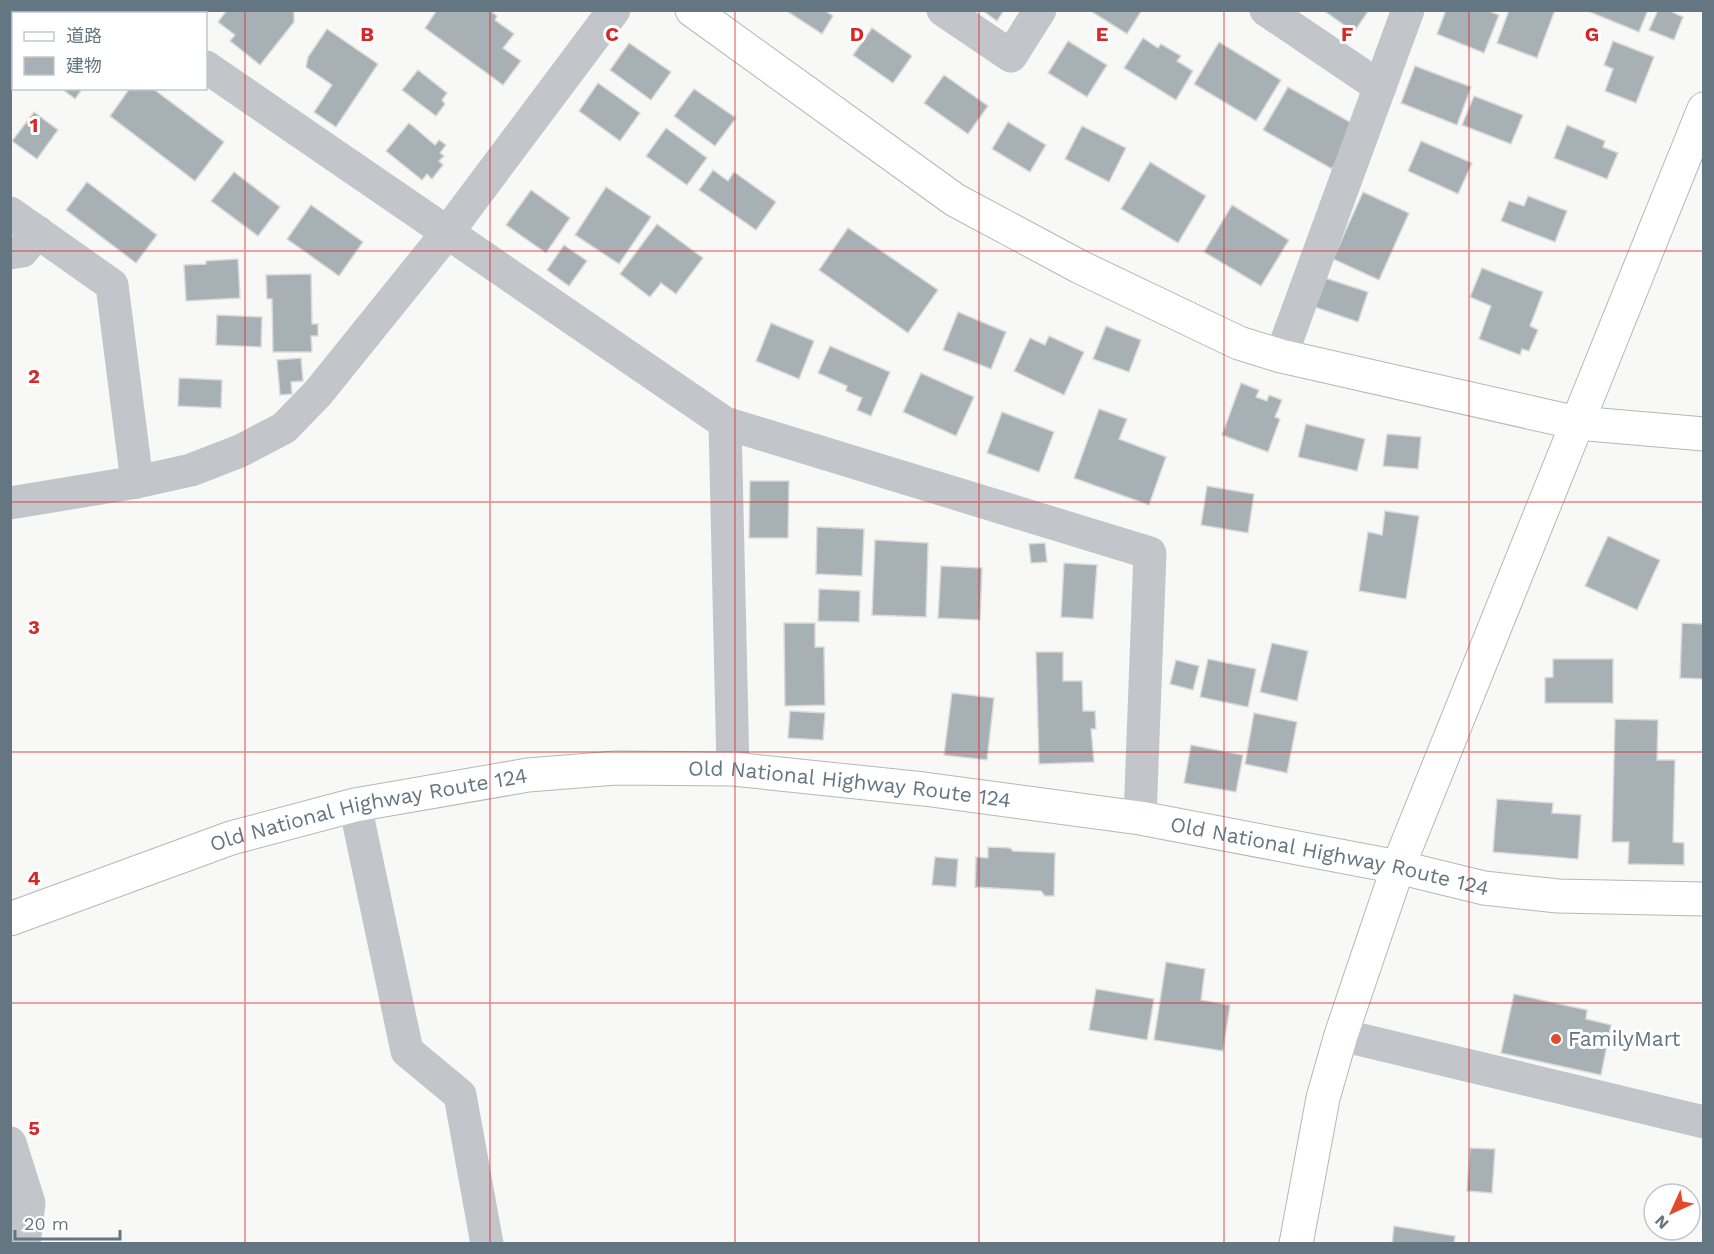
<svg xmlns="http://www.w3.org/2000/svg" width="1714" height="1254" font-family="'Work Sans','Noto Sans JP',sans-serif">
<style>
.building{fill:#a6b0b5;stroke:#dadad8;stroke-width:1.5}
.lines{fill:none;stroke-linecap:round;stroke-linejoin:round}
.secondary-casing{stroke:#b2b8bd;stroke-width:35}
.highway-casing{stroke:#b3b8bb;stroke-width:35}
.street{stroke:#c2c6ca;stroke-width:33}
.secondary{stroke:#fff;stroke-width:33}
.highway{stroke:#fff;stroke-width:33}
.grid{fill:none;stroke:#d62828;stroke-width:1.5;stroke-opacity:0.55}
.poi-dot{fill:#e24a2c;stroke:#fff;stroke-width:2}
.labels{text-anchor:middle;stroke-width:6;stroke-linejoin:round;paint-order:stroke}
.street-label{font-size:21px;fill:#647681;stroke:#fff}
.poi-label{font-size:21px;fill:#647681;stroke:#fff;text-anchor:start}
.grid-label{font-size:20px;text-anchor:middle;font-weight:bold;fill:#d62828;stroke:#fff;stroke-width:6;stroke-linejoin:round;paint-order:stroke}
</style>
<rect width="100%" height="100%" fill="#f8f8f6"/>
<g class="building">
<path d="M227,10H291L294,13V22L260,65L230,41L235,35L218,22Z"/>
<path d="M437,10H489L497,16L495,20L514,34L503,48L521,61L503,85L425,28Z"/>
<path d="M785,10H824L833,16L822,34Z"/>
<path d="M982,10H1004L997,21Z"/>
<path d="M1089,10H1142L1127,34Z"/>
<path d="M1323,10H1369L1354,32Z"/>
<path d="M1446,10H1486L1499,15L1484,53L1437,34Z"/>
<path d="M1509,10H1555L1537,58L1497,43Z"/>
<path d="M1585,10H1648L1639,32Z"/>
<path d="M1658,10H1668L1683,17L1674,40L1649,30Z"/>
<path d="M872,28L912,56L893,83L853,55Z"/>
<path d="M327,29L378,64L336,127L314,112L332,85L306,67L308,57Z"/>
<path d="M1143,38L1158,48L1161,44L1181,56L1177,61L1193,71L1176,100L1124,68Z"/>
<path d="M1068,41L1107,65L1087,97L1048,73Z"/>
<path d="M1613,41L1654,57L1636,103L1605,91L1613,69L1604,65Z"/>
<path d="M1219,42L1281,80L1256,121L1194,84Z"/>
<path d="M629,43L671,72L651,100L610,70Z"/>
<path d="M1415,66L1471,87L1457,125L1401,103Z"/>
<path d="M418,70L447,93L442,100L445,104L436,116L402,90Z"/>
<path d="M944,75L988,106L968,134L924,103Z"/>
<path d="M598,83L640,113L620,141L579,111Z"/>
<path d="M1288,87L1357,126L1332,169L1263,130Z"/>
<path d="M61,88H83L75,99Z"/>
<path d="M130,88H152L224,142L195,181L110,116Z"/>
<path d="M694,89L736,118L715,146L674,116Z"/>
<path d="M1474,96L1523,115L1511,144L1462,125Z"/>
<path d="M34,112L58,130L37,159L12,141Z"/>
<path d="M1008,122L1046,145L1030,172L992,149Z"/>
<path d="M409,123L435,145L439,140L446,145L440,153L444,156L439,161L443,165L432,179L427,174L422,180L386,151Z"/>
<path d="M1567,125L1605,141L1603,147L1618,153L1607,179L1554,158Z"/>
<path d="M1082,126L1126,148L1109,182L1065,159Z"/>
<path d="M666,128L707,158L687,185L646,156Z"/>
<path d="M1421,141L1472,163L1458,194L1408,171Z"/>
<path d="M1150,162L1206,196L1178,243L1121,209Z"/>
<path d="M713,170L728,181L734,172L776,202L756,230L699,190Z"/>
<path d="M234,172L280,207L258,236L211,201Z"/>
<path d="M87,182L157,235L136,263L66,210Z"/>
<path d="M606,187L651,217L619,264L575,235Z"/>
<path d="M531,190L570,218L546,253L506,225Z"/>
<path d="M1363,192L1409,213L1379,280L1333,259Z"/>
<path d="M1528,196L1567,211L1555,242L1501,221L1509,201L1524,206Z"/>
<path d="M311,205L363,242L339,276L287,239Z"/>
<path d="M1232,205L1289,240L1261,286L1204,252Z"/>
<path d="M657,224L703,258L676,294L661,283L650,297L620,274Z"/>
<path d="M848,228L938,290L908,333L819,270Z"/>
<path d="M564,245L587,261L569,286L547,270Z"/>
<path d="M238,259L240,298L186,301L184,265L206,264V261Z"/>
<path d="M1482,268L1543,292L1530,326L1538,330L1529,351L1522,349L1520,355L1479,339L1491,306L1470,297Z"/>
<path d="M311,274L312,324H318V336H311L312,352H273L272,299H267L266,275Z"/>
<path d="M1325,278L1368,292L1358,322L1315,307Z"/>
<path d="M958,312L1006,332L991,369L943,350Z"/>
<path d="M217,315L262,317L261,347L216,345Z"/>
<path d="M771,323L814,341L799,379L756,361Z"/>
<path d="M1106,326L1141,340L1129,372L1093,359Z"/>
<path d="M1049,336L1084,352L1064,395L1014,371L1030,338L1045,345Z"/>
<path d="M830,346L890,372L871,416L857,410L862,398L846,391L847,386L818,373Z"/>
<path d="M301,358L303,381L291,382L292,394L280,395L277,360Z"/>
<path d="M921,373L974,397L956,436L903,412Z"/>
<path d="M179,378L222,380L221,408L178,406Z"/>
<path d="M1241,383L1259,390L1256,397L1267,401L1269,395L1282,400L1275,417L1280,419L1268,452L1222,435Z"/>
<path d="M1099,409L1127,419L1119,439L1166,457L1149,505L1074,478Z"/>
<path d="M1002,412L1054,432L1039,472L987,453Z"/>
<path d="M1306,424L1365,439L1357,471L1298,457Z"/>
<path d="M1387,434L1421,437L1418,469L1383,466Z"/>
<path d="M750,481H789L788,538H749Z"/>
<path d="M1207,486L1254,494L1248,533L1201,525Z"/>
<path d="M1385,511L1419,516L1406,599L1359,591L1368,532L1382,535Z"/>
<path d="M817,527L864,529L862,576L816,574Z"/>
<path d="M1608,536L1660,560L1637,610L1585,586Z"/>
<path d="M875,540L928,543L926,617L872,615Z"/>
<path d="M1045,543L1047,562L1031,563L1029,544Z"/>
<path d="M1064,563L1097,565L1093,619L1061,617Z"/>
<path d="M941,566L982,568L980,620L938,618Z"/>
<path d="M819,589L860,591L859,622L818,621Z"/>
<path d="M784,623H815V647H824L825,705L785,706Z"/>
<path d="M1682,623L1704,624V679L1680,678Z"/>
<path d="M1272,643L1308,651L1297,701L1260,692Z"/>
<path d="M1036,652H1063V681H1082L1083,711H1095L1096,729H1091L1094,762L1039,764Z"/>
<path d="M1208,659L1256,669L1248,707L1200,697Z"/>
<path d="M1553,659H1613V703H1545V678L1553,677Z"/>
<path d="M1176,660L1199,666L1193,690L1170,684Z"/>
<path d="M952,693L994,698L987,760L944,755Z"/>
<path d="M790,711L825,713L823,740L788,738Z"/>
<path d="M1254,713L1297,722L1287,773L1245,764Z"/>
<path d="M1615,719L1658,720L1657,760H1675L1673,842L1684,843V865L1628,864L1629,842H1612Z"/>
<path d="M1191,745L1243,755L1236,792L1184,783Z"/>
<path d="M1497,799L1553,803L1552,813L1581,815L1578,859L1493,852Z"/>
<path d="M988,847L1010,848L1013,851L1055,853L1054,896H1045L1041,891L975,887L976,857L988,858Z"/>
<path d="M935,857L958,859L956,887L932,885Z"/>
<path d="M1166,962L1205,969L1201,1000L1230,1005L1223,1051L1154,1040Z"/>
<path d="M1096,989L1154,999L1147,1040L1089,1030Z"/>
<path d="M1514,994L1587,1010L1586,1019L1611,1025L1601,1075L1501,1053Z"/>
<path d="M1470,1148L1495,1149L1492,1193L1467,1191Z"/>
<path d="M1394,1226L1455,1236L1454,1244H1392Z"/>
</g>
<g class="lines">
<g class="secondary-casing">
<g id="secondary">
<path d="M692,10L955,200L1080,267L1239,343L1281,356L1577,423L1704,434"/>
<path d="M1296,1244L1323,1098L1341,1035L1398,867L1704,109"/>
</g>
</g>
<g class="highway-casing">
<g id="highway">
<path id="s1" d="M10,919L231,838L355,805L528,775L616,768L733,769L924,789L1140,818L1398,867L1484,888L1558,896L1704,899"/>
</g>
</g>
<g class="street">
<path d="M123,10L127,14"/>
<path d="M943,10L1011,56L1040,10"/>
<path d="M1266,10L1380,87"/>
<path d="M206,67L725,423L1150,553L1140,818"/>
<path d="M10,213L112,285L137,482"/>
<path d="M10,253L22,251L38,232"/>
<path d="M1281,356L1408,10"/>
<path d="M725,423L733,769"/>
<path d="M10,503L137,482L191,470L240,451L284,428L318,393L447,233L614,10"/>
<path d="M355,805L407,1051L460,1095L487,1244"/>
<path d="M1341,1035L1704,1122"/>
<path d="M10,1143L29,1203L24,1244"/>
</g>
<use href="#secondary" class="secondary"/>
<use href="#highway" class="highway"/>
</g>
<path class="grid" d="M245,10V1244M490,10V1244M735,10V1244M979,10V1244M1224,10V1244M1469,10V1244M10,251H1704M10,502H1704M10,752H1704M10,1003H1704"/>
<circle class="poi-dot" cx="1556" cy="1039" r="6"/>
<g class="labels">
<g class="street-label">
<text dy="7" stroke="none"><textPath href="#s1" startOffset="862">Old National Highway Route 124</textPath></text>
<text dy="7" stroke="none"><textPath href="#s1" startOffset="376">Old National Highway Route 124</textPath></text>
<text dy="7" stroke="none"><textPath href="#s1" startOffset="1348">Old National Highway Route 124</textPath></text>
</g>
<g class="poi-label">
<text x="1568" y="1046">FamilyMart</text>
</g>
</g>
<g class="grid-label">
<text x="367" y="41">B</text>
<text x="612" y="41">C</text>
<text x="857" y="41">D</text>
<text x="1102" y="41">E</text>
<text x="1347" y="41">F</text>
<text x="1592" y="41">G</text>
<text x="34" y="132">1</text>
<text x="34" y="383">2</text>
<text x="34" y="634">3</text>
<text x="34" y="885">4</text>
<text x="34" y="1135">5</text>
</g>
<rect width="1714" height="1254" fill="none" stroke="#647681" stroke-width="24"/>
<rect x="12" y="12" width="195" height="78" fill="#ffffff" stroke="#c1c8cd" stroke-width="1.5"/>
<rect x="24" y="32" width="30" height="9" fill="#ffffff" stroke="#c1c8cd" stroke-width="1.5"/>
<text x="66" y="42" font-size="18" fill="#647681">道路</text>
<rect x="24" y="57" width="30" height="18" fill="#a6b0b5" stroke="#c1c8cd" stroke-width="1.5"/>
<text x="66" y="72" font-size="18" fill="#647681">建物</text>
<g transform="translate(1672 1212) rotate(225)"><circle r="28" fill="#ffffff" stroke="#c1c8cd" stroke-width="1.5"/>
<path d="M0-4.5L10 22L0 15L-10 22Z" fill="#e24a2c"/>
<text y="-9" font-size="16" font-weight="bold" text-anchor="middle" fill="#647681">N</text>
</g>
<path d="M15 1230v9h105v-9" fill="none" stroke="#647681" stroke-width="3"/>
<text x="24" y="1230" font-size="18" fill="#647681" stroke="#ffffff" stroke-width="4.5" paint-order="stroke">20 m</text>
</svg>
